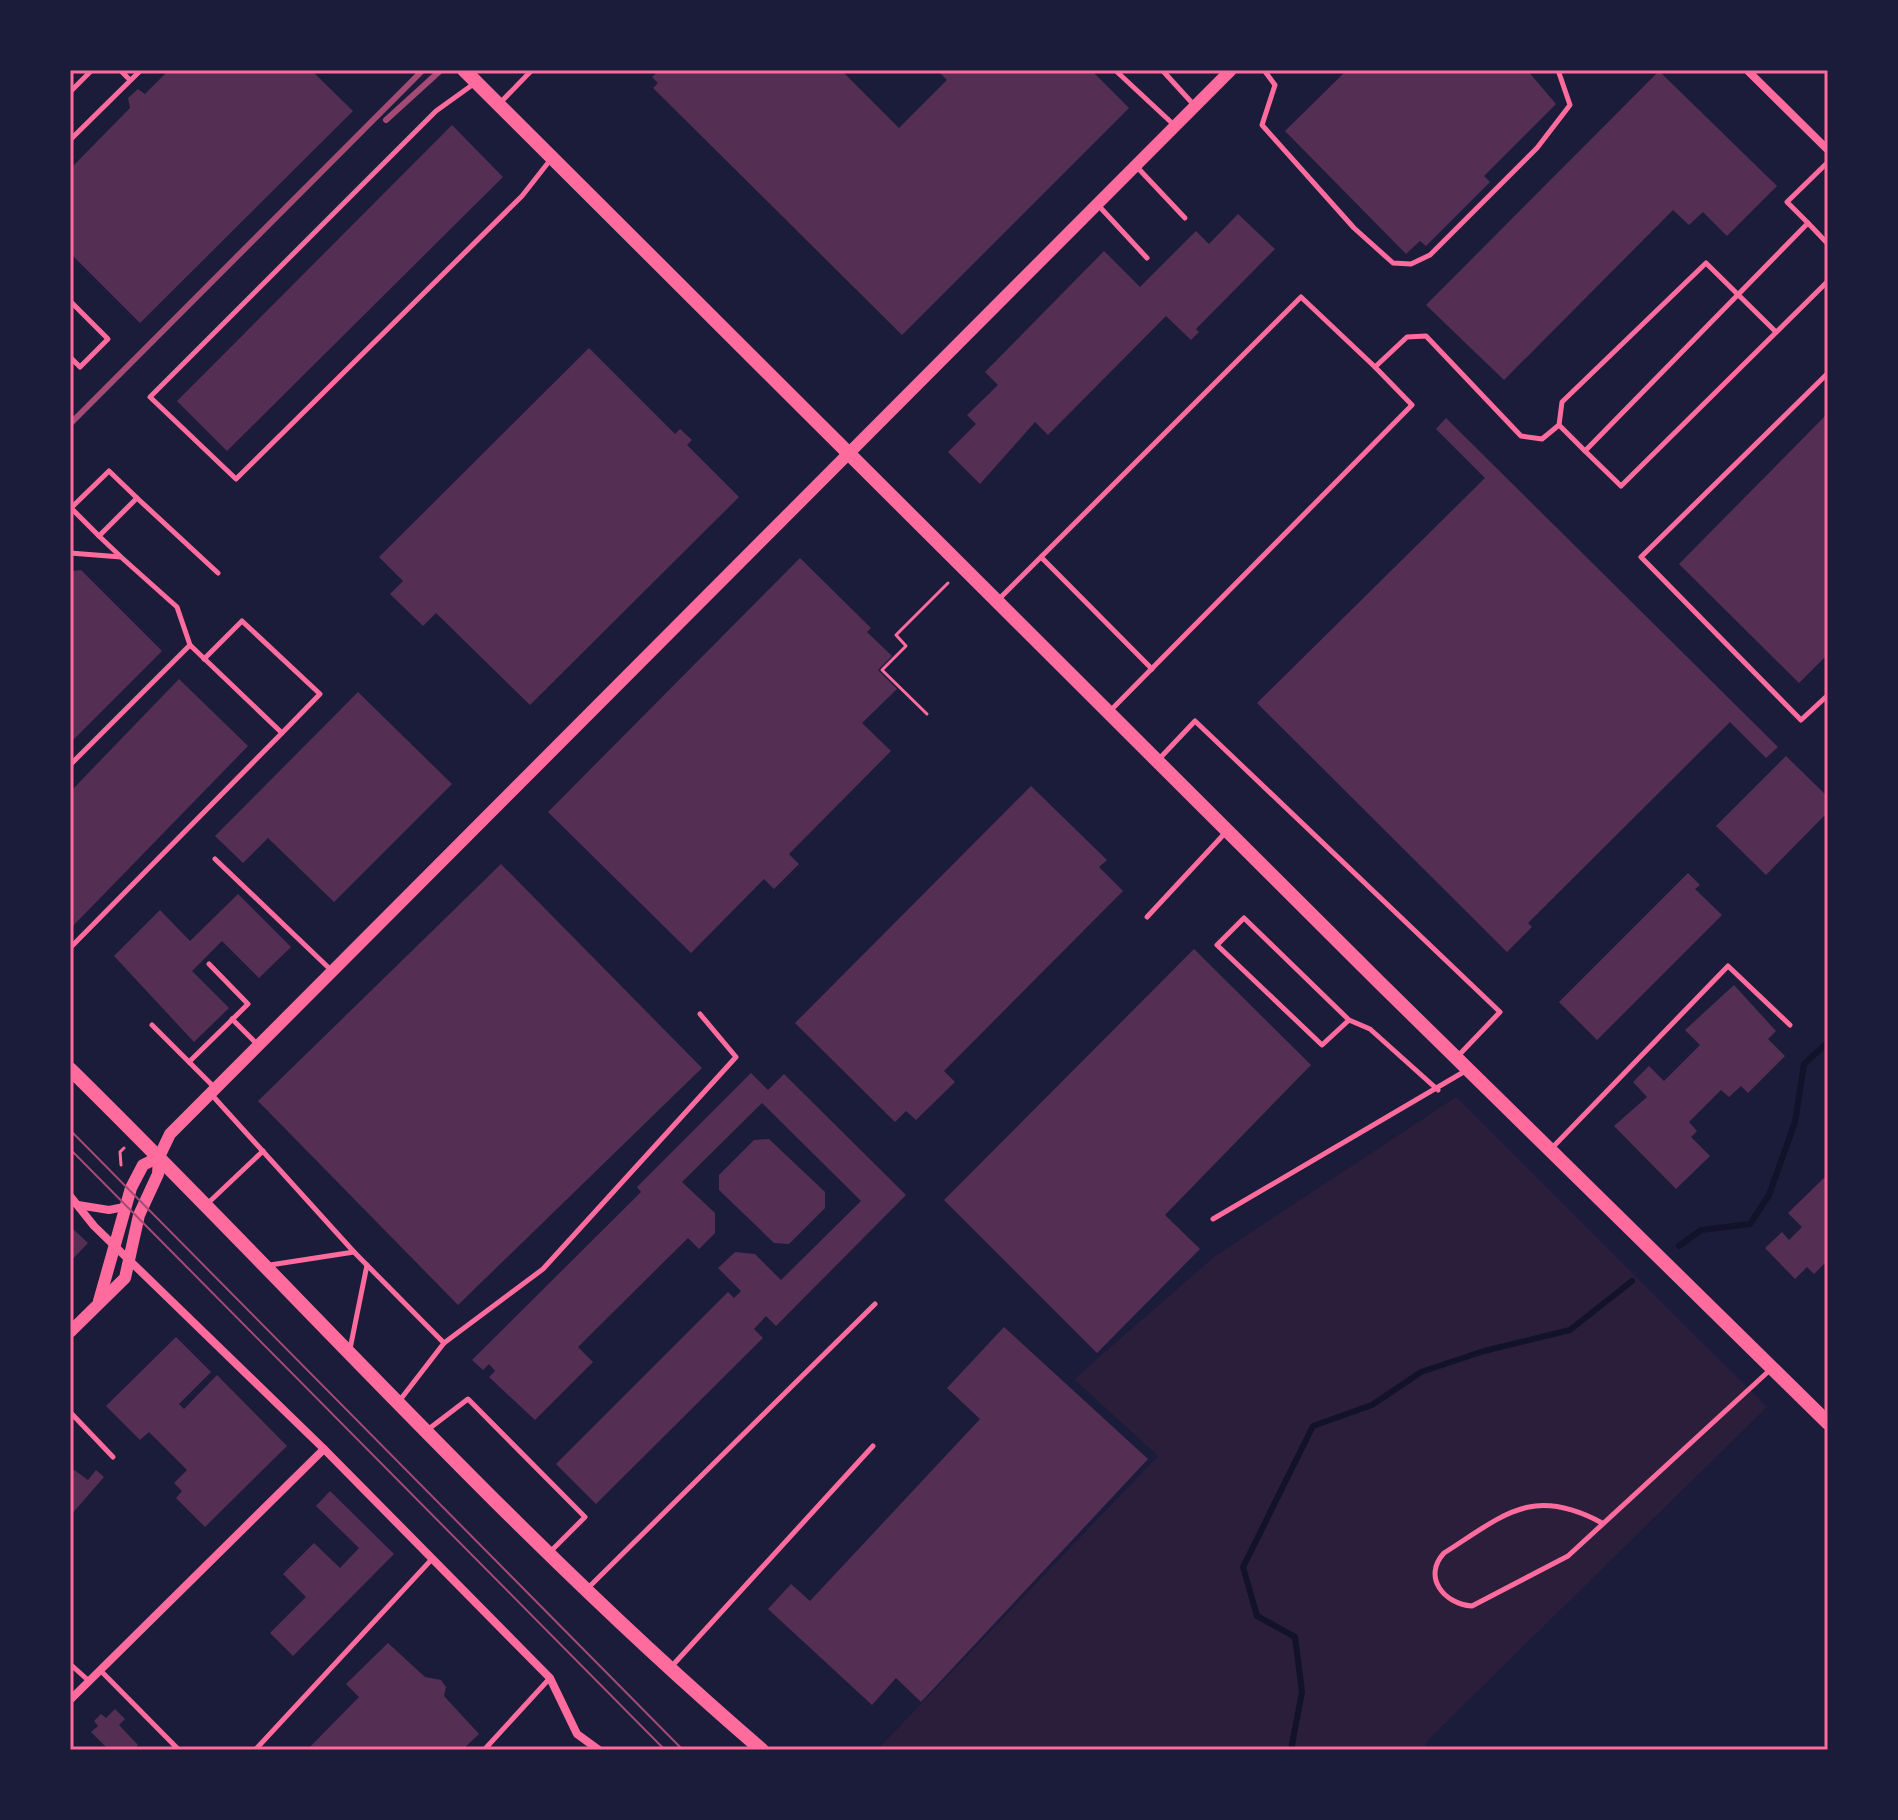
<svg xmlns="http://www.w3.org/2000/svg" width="1898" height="1820" font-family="'Work Sans',sans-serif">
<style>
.green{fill:#2a1e3b}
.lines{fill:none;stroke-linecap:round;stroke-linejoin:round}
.stream{stroke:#12122b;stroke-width:6}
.building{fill:#542f53}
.path{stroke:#ff6b9d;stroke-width:3}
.service{stroke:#ff6b9d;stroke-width:5}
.minor{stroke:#ff6b9d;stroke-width:8}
.tertiary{stroke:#ff6b9d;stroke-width:12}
.secondary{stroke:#ff6b9d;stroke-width:14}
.tram{stroke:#a44b75;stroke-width:2}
.rail{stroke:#a44b75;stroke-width:6}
.neatline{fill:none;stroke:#ff6b9d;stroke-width:3}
</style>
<rect width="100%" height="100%" fill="#1b1b3a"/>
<path class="green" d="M1456,1097L1767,1407L1428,1740L1423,1750H877L1158,1456L1074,1379L1214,1257Z"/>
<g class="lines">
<g class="stream">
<path d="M1679,1246L1701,1230L1750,1224L1769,1195L1795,1122L1804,1064L1828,1042"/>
<path d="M1291,1750L1302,1692L1295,1637L1257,1616L1243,1567L1313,1426L1372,1405L1421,1372L1484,1351L1570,1330L1632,1281"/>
</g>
</g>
<g class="building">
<path d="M169,70H311L353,111L140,323L70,253V169L130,108L128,98L138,89L145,94Z"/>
<path d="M659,70H841L899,128L947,80L937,70H1091L1129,108L902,335L653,88L658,83L652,77Z"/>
<path d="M1347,70H1527L1556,104L1484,176L1490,182L1426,246L1420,241L1406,254L1285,131Z"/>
<path d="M1659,71L1777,186L1727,236L1703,212L1689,225L1673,210L1504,380L1426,305Z"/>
<path d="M452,125L503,177L227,451L177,401Z"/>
<path d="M1238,214L1275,249L1196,329L1199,332L1191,340L1166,316L1048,435L1035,422L980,484L948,452L976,424L967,415L998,385L985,372L1104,251L1140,287L1196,231L1209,244Z"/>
<path d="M589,348L675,434L680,429L692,440L687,445L739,497L530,705L436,613L423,626L390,594L403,581L379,557Z"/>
<path d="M1828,413V654L1799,683L1679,564Z"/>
<path d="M1446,418L1778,747L1766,758L1730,722L1528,923L1532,927L1507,952L1257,703L1485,478L1436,429Z"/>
<path d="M800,558L871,628L867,632L892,656L878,670L897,689L862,723L891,751L789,854L799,864L774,889L764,879L691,953L548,812Z"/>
<path d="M81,570L162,651L70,743V571Z"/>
<path d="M179,679L248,746L70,929V792Z"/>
<path d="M358,692L452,784L334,902L268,838L243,863L215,836Z"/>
<path d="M1786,756L1828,797V812L1766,875L1716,826Z"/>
<path d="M1031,786L1107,860L1099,867L1123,891L944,1071L955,1082L916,1120L906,1111L895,1122L795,1023Z"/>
<path d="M501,864L702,1068L458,1305L258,1101Z"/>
<path d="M1688,873L1700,885L1695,889L1722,915L1597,1040L1559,1002Z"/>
<path d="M238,894L291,947L259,978L222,941L192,971L229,1008L194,1042L114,956L160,910L190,941Z"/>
<path d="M1194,949L1311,1065L1165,1215L1200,1249L1097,1353L944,1200Z"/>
<path d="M1734,985L1776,1031L1768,1039L1785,1056L1748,1093L1741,1086L1729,1097L1721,1090L1689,1122L1697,1131L1691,1137L1710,1156L1676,1189L1614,1126L1647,1097L1633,1082L1649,1066L1664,1081L1700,1045L1685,1030Z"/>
<path d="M751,1073L768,1090L784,1074L906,1195L776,1326L766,1316L754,1329L763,1338L596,1504L556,1464L728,1292L734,1298L741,1291L718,1268L735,1252L755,1254L781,1280L861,1201L762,1103L682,1182L715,1213V1233L699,1249L688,1238L578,1347L593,1362L535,1420L489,1377L495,1371L489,1364L483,1370L472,1360L641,1192L637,1187Z"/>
<path d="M769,1139L825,1192V1208L789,1244L774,1243L719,1190V1175L754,1140Z"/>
<path d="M1828,1174V1260L1814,1274L1807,1267L1795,1279L1765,1248L1782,1232L1789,1240L1802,1227L1788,1213Z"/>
<path d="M70,1226L88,1243L70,1262Z"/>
<path d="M1004,1327L1148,1459L921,1702L896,1678L872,1705L768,1609L791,1584L810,1601L980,1419L947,1388Z"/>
<path d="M176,1337L211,1372L179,1404L184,1409L217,1375L287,1446L205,1527L176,1498L182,1491L174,1483L187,1470L149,1432L140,1440L106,1406Z"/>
<path d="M70,1467L88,1480L96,1470L104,1477L70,1516Z"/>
<path d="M330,1491L394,1554L293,1656L270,1633L306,1597L283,1574L314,1543L340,1568L359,1548L316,1506Z"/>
<path d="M388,1643L425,1677L441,1680L446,1687L444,1696L479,1734L462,1750H307L359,1697L346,1684Z"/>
<path d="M115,1709L125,1719L119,1725L138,1745L133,1750H109L91,1732L98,1726L94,1721L101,1714L106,1718Z"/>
</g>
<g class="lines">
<g class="path">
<path d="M927,714L882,670L906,646L896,635L948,583"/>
<path d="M121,1165L120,1152L124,1148"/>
</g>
<g class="service">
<path d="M120,70L130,80"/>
<path d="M1115,70L1173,124"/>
<path d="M1162,70L1194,105"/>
<path d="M1264,70L1275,85L1262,125L1354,228L1393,263L1411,264L1430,255L1537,148L1570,105L1558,70"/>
<path d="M475,83L436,111L150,397L236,479L522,196L551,159"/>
<path d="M70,92L92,70"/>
<path d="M499,104L532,70"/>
<path d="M70,140L141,70"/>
<path d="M1828,162L1787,202L1808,223L1585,451L1621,486L1828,281"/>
<path d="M1136,166L1185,218"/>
<path d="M1098,205L1147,258"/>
<path d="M1808,223L1828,244"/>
<path d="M70,301L108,339L80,367L70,357"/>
<path d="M1828,373L1641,557L1801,720L1828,695"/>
<path d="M1559,425L1585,451"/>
<path d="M99,536L71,508L109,471L137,498"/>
<path d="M70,553L121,557L177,607L190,645L282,733L70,948"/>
<path d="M120,556L99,536L137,498L218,573"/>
<path d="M1041,557L1152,669"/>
<path d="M997,601L1301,297L1375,367"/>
<path d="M204,659L242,621L320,694L282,733"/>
<path d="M1111,710L1412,405L1375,367L1407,337L1426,336L1521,436L1542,439L1559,425L1562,402L1706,263L1776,332"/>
<path d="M1160,758L1195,721L1500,1012L1457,1057"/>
<path d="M70,765L190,645"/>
<path d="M215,859L332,971"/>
<path d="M1147,917L1226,832"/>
<path d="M232,1019L257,1044"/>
<path d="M1349,1020L1322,1045L1217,945L1244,918L1349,1020L1370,1029L1438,1090"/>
<path d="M152,1025L189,1062L248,1004L209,964"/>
<path d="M189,1062L214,1087"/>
<path d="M211,1094L354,1252L444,1343"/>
<path d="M1551,1149L1728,966L1790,1025"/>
<path d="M206,1205L263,1151"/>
<path d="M1213,1219L1467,1070"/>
<path d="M270,1265L354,1252"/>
<path d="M350,1349L367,1265"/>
<path d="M400,1400L444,1343L543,1269L736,1057L700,1014"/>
<path d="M70,1412L113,1457"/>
<path d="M426,1431L468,1399L585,1517L549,1553"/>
<path d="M1602,1523C1532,1485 1504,1515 1444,1553C1422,1577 1444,1604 1472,1606L1568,1556L1771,1369"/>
<path d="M589,1587L875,1304"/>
<path d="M70,1664L89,1681"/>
<path d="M672,1666L873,1446"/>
<path d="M100,1670L179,1750"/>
<path d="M255,1750L432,1559"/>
<path d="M484,1750L550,1678"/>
</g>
<g class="minor">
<path d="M1747,70L1828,150"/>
<path d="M70,1196L94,1226L324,1449L550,1678L577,1734L599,1750"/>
<path d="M78,1205L109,1210L124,1207"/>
<path d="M70,1700L324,1449"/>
</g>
<g class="tertiary">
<path d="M99,1301L131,1188L143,1165L159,1157"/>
<path d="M70,1332L125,1278L139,1215L158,1174L159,1157L170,1134L1231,70"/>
</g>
<g class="secondary">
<path d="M464,70L1380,983L1828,1423"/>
<path d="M70,1069C301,1296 516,1539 762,1750"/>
</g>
<g class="tram">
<path d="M70,1130L683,1750"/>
<path d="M70,1149L665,1750"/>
</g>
<g class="rail">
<path d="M386,120L441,70"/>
<path d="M70,424L423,70"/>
</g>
</g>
<rect width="1898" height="1820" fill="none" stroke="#1b1b3a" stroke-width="144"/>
<rect x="72" y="72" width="1754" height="1676" class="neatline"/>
</svg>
